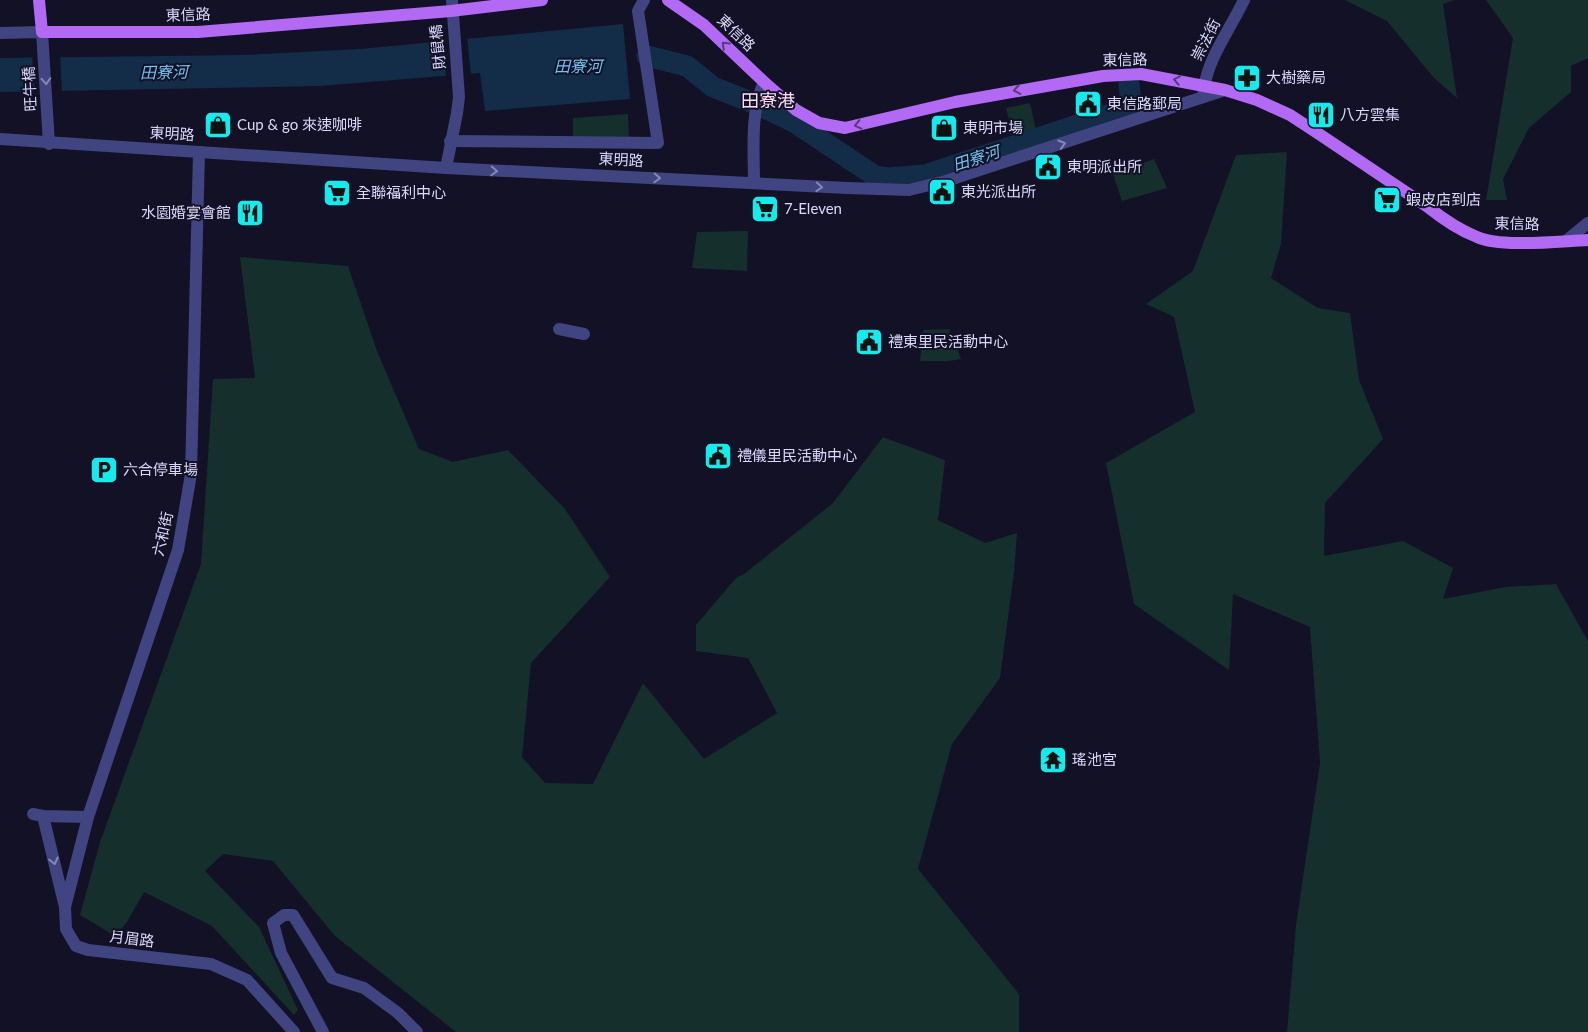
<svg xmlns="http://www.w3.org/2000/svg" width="1588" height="1032" font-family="Lato,'Noto Sans TC',sans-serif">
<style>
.green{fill:#152f2c}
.water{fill:#132c48}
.pier{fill:#131126}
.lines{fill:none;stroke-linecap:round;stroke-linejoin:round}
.river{stroke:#132c48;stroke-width:21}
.minor{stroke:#404481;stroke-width:12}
.major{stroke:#b269f3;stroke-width:12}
.oneway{stroke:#5b3982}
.oneway2{stroke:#8587b8}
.labels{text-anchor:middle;stroke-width:4;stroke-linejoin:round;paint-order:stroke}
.street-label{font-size:15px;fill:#dad9fc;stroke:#131126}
.poi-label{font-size:15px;fill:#dad9fc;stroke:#131126;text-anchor:start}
.water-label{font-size:16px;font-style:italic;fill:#70c3f3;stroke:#131126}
.quarter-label{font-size:18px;fill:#fcdbf3;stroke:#131126}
</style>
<rect width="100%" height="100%" fill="#131126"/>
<g class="green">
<path d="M1345,0H1454L1443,4L1457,98L1434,78L1387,21Z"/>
<path d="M1486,0H1588V58L1571,66V92L1529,128L1503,179L1507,200H1486L1513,38Z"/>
<path d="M1030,103L1036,130L1013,135L1006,108Z"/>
<path d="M628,114L629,142H573V118Z"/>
<path d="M1287,152L1281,244L1271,278L1318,308L1350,313L1359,380L1383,439L1325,503L1324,556L1403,541L1453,568L1443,599L1506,587L1556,584L1588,641V1032H1287L1296,925L1320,763L1310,627L1233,594L1229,670L1134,604L1106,463L1195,412L1174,317L1146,304L1193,271L1236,155Z"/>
<path d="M1154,159L1167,188L1122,201L1113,174Z"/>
<path d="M748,231L747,271L692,268L697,232Z"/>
<path d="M240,257L348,266L377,351L419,449L453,462L508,450L565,509L610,577L531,663L522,757L545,783L593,784L643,683L704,759L777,713L748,658L696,651V625L736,578L744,574L833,503L883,437L945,460L938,520L985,543L1017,533L1014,572L1000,678L952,744L918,869L1019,994V1032H456L335,936L273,861L223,854L205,871L259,927L298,1010L294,1015L212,926L144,892L127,922L115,936L80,915L100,842L201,564L213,379L255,378Z"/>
<path d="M949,329L961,359L949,361H920L923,330Z"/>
</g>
<path class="water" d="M623,24L630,99L485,111L480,73L320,86L0,92V58L244,55L360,49Z"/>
<g class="pier">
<path d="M467,36L471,76L446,78L444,38Z"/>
<path d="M32,55H60L62,93H35Z"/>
</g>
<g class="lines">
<path class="river" d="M647,56L687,66L713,87L756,104L794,122L875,176L888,178L925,175L1123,110C1133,104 1130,94 1129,85"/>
<g class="minor">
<path d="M0,33L42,32L49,144"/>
<path d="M1203,97C1205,61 1229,32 1244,0"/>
<path d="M0,139L446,168L847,188L909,190L946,181L1225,90"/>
<path d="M450,141L658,143L638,11L644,0"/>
<path d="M446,168L457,113L459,97L452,0"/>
<path d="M754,183C754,151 750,111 764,82"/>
<path d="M1566,241L1588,223"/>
<path d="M559,329L584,334"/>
<path d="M33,814L43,816L88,817"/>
<path d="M43,816L65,907L66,929L76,946L88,950L211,964L247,980L294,1032"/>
<path d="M65,907L88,817L178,550L191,474L199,152"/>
<path d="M323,1032L281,953L273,923L284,915H293L332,978L364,988L398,1013L417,1032"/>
</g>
<g class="major">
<path d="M39,0L42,32H198L451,11L542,0"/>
<path d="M668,0L704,25L764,82L796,110L819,123L845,128L955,102L1103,76L1141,74L1225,90L1257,100L1290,115L1316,132L1428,207C1443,219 1459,230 1477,237C1501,248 1560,241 1588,240"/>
</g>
</g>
<defs><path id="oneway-chevron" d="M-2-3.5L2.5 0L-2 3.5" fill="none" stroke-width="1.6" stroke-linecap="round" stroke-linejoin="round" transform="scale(1.25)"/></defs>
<g class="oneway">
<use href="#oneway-chevron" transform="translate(725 45) rotate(-136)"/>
<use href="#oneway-chevron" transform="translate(1177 80) rotate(-169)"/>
<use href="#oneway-chevron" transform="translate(1017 90) rotate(170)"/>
<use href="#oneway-chevron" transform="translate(858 125) rotate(167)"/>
</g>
<g class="oneway2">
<use href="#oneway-chevron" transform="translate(46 81) rotate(87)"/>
<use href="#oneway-chevron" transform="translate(1062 144) rotate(-17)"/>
<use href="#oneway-chevron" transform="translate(494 171) rotate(3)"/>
<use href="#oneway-chevron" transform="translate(657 178) rotate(3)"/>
<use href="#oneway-chevron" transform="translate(819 187) rotate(3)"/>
<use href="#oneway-chevron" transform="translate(54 861) rotate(76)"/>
</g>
<defs>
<g id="pharmacy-square" transform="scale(1.4375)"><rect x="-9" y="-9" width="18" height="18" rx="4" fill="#15ebec" stroke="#131126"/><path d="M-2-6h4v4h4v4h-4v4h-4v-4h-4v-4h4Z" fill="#111"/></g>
<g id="civic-square" transform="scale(1.4375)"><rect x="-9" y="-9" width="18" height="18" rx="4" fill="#15ebec" stroke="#131126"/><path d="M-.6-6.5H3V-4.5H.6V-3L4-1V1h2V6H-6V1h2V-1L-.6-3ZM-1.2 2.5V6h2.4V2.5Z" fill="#111"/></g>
<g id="restaurant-square" transform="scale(1.4375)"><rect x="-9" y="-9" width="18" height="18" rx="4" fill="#15ebec" stroke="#131126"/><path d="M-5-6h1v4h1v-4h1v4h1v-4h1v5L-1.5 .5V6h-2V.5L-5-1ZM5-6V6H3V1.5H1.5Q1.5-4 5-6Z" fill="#111"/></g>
<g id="shop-square" transform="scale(1.4375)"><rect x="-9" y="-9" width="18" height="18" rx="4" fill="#15ebec" stroke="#131126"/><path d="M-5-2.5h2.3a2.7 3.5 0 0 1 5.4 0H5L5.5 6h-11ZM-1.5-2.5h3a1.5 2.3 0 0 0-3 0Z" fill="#111"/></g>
<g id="supermarket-square" transform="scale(1.4375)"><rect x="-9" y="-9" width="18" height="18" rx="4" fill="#15ebec" stroke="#131126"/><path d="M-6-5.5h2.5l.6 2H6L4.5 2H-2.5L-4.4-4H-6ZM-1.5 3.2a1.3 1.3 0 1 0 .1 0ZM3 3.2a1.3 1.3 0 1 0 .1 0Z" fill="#111"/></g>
<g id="parking-square" transform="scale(1.4375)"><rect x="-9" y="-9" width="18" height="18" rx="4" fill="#15ebec" stroke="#131126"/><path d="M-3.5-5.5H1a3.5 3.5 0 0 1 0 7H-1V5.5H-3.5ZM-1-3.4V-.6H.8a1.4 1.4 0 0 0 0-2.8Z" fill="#111"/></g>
<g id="temple-square" transform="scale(1.4375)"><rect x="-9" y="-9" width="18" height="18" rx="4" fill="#15ebec" stroke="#131126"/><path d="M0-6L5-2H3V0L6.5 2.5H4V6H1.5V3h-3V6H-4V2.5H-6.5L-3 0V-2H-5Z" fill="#111"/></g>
</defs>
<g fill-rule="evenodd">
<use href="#pharmacy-square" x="1247" y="78"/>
<use href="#civic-square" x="1088" y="104"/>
<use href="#restaurant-square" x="1321" y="115"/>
<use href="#shop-square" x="218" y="125"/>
<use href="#shop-square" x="944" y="128"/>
<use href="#civic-square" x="1048" y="167"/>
<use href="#civic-square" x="942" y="192"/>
<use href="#supermarket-square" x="337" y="193"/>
<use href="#supermarket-square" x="1387" y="200"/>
<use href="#supermarket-square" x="765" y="209"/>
<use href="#restaurant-square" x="250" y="213"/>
<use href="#civic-square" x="869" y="342"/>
<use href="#civic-square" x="718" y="456"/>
<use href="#parking-square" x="104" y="470"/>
<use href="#temple-square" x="1053" y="760"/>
</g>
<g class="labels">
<g class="street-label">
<text transform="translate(188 15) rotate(-2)" y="5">東信路</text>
<text transform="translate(736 33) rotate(44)" y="5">東信路</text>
<text transform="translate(1206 40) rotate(-63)" y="5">崇法街</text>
<text transform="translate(438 47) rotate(-96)" y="5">財鼠橋</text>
<text transform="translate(1125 60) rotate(-1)" y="5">東信路</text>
<text transform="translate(30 89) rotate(-93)" y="5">旺牛橋</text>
<text transform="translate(172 134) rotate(3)" y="5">東明路</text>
<text transform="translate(621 160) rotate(3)" y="5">東明路</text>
<text transform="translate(1517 224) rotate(1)" y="5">東信路</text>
<text transform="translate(163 534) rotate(-77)" y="5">六和街</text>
<text transform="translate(132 939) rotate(7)" y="5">月眉路</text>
</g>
<g class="poi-label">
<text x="1266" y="83">大樹藥局</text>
<text x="1107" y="109">東信路郵局</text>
<text x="1340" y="120">八方雲集</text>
<text x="237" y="130">Cup &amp; go 來速咖啡</text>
<text x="963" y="133">東明市場</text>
<text x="1067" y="172">東明派出所</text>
<text x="961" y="197">東光派出所</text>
<text x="356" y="198">全聯福利中心</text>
<text x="1406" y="205">蝦皮店到店</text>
<text x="784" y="214">7-Eleven</text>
<text x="231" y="218" text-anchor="end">水園婚宴會館</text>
<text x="888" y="347">禮東里民活動中心</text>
<text x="737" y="461">禮儀里民活動中心</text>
<text x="123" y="475">六合停車場</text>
<text x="1072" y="765">瑤池宮</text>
</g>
<g class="water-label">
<text x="578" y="72">田寮河</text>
<text transform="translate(164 72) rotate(-1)" y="6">田寮河</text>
<text transform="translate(976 158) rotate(-18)" y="6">田寮河</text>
</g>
<g class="quarter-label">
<text x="768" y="107">田寮港</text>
</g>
</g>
</svg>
